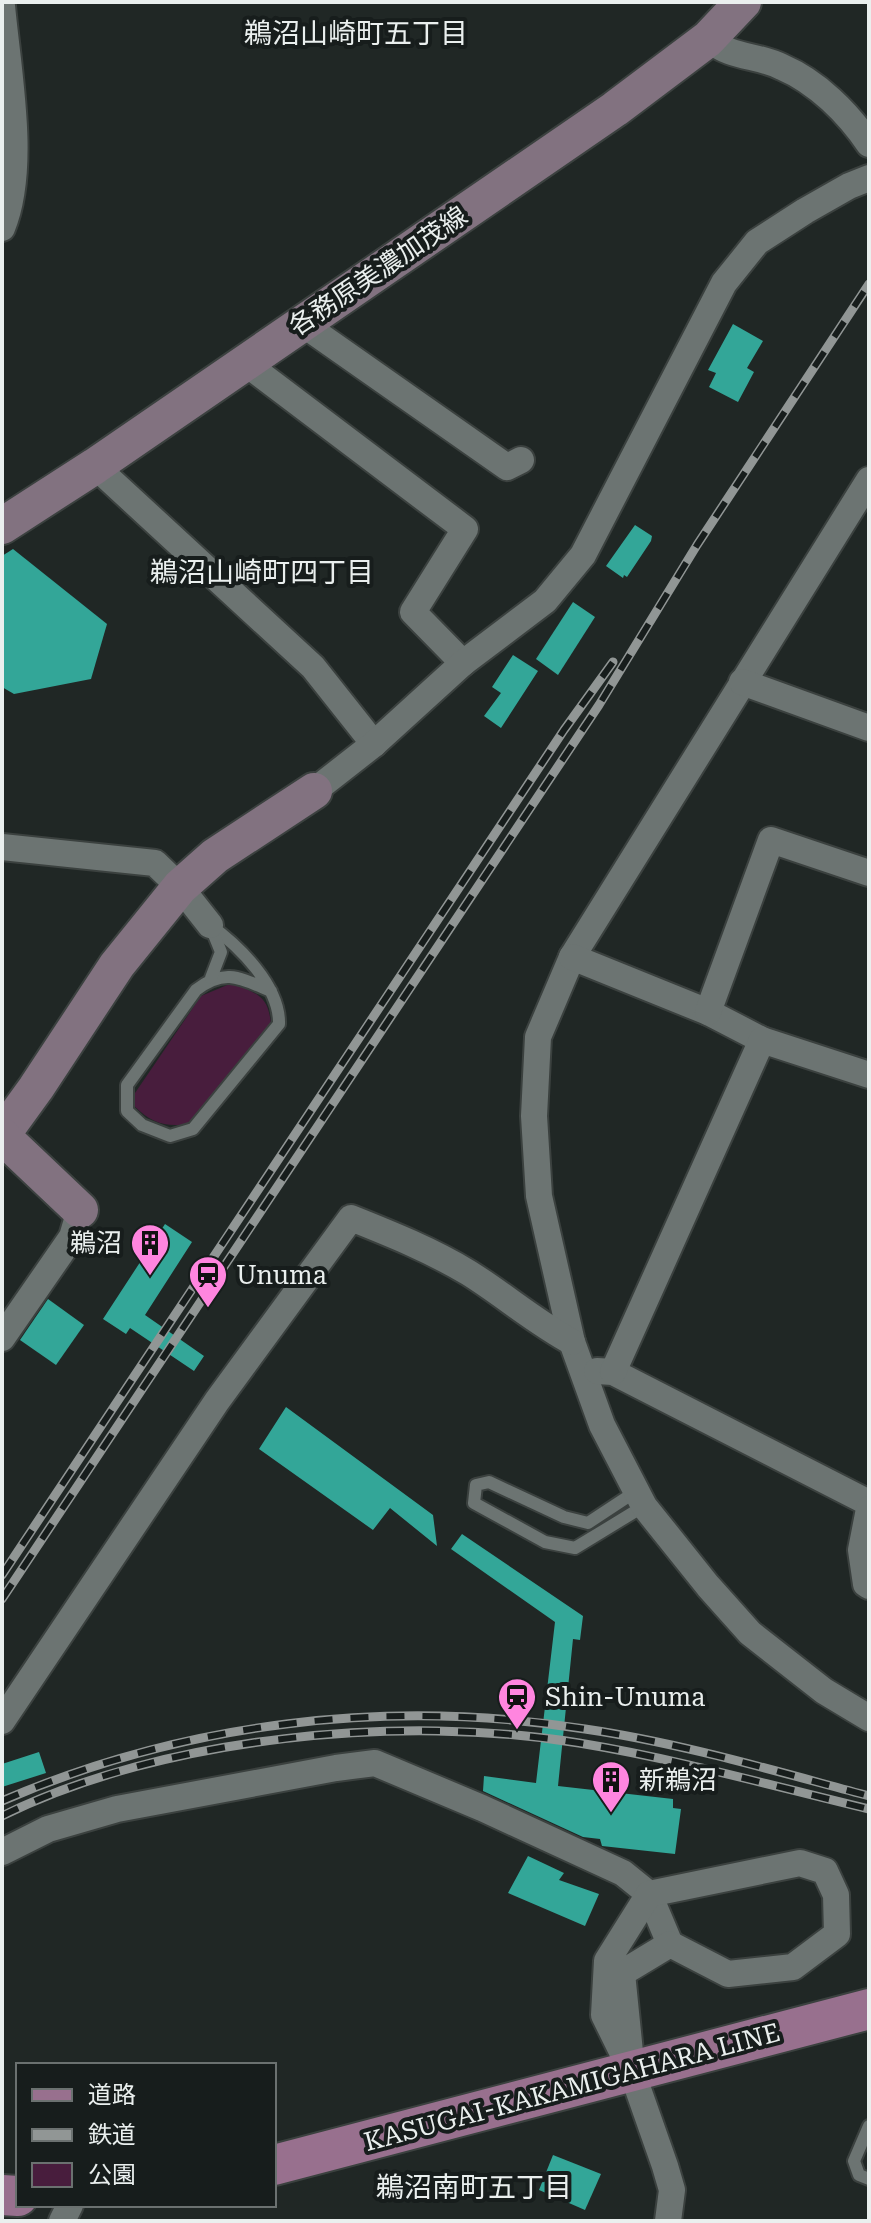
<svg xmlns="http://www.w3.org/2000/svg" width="871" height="2223" font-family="'Roboto Serif','Noto Sans JP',serif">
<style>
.green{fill:#481d3d}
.building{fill:#33a698}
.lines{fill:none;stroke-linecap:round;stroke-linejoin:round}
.lane-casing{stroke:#3b413f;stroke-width:16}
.street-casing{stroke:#3b413f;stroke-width:30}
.secondary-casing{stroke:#3b413f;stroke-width:40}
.primary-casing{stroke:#3b413f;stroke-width:44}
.lane{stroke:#6c7472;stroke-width:12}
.street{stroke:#6c7472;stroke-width:26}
.secondary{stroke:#827280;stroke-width:36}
.primary{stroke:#98708e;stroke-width:40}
.rail-casing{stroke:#919695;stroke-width:9}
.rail{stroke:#171d1c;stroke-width:6;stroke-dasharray:18;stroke-linecap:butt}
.labels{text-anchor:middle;stroke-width:8;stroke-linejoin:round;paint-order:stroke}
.street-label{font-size:26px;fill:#eaefee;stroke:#171d1c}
.poi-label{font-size:26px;fill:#eaefee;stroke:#171d1c;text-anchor:start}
.neighbourhood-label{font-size:28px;fill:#eaefee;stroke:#171d1c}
</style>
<rect width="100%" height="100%" fill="#202725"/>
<path class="green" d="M232,983C256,994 268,994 271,1024L190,1124C165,1127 153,1124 134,1106L135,1093L201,996Z"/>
<g class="building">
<path d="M733,324L763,341L747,368L754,372L738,402L709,387L716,373L708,370Z"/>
<path d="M635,525L652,536L651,541L627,577L624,575L623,578L606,566Z"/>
<path d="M13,549L107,624L91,679L14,694L2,687V556Z"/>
<path d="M573,602L595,617L558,675L536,659Z"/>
<path d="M513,655L538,671L501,728L484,716L501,693L492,687Z"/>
<path d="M165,1224L192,1242L145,1315L204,1356L194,1371L130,1328L126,1334L103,1319Z"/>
<path d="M48,1299L84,1325L56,1365L20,1340Z"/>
<path d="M286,1407L433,1515L437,1546L390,1508L373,1530L259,1449Z"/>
<path d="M462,1534L583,1616L580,1640L573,1639L558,1786L673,1799V1808L681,1809L675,1854L602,1846L600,1839L583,1837L483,1791L484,1776L536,1783L555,1622L451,1549Z"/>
<path d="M39,1752L46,1773L2,1787V1764Z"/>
<path d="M528,1856L564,1873L559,1880L599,1894L585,1926L508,1893Z"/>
<path d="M553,2155L601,2174L585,2210L539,2190Z"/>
</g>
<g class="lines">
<g class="lane-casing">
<g id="lane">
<path d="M210,925C239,946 280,986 279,1024L193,1129L170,1136L142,1125L127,1111V1085L196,990C225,968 240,978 271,991"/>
<path d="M210,925L221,952L211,978"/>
<path d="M635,1492L588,1523L564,1517L489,1482L476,1485L474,1503L545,1542L575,1548L644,1506"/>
<path d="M869,2126L854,2161L859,2175L869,2179"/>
</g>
</g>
<g class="street-casing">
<g id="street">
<path d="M2,6C8,71 27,168 2,228"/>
<path d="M708,39C733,59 756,54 782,67C817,82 848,113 869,144"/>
<path d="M303,324L507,467L521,460"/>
<path d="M244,362L465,529L413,612L463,663"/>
<path d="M95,466L313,667L374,744"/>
<path d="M869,480L572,957L538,1037L534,1116L539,1196L572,1342L602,1425L644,1506L708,1586L750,1633L824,1691L869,1718"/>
<path d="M742,682L869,728"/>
<path d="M314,791L374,744L463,663L545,601L583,555L724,283L757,242L805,211L849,186L869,178"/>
<path d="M2,847L155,863L180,887L210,925"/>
<path d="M572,957L708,1012L762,1040"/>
<path d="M708,1012L771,840L869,873"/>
<path d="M2,1338L72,1237L80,1210"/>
<path d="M597,1371L613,1372L869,1503"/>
<path d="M613,1372L762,1040L869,1075"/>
<path d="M869,1509L861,1550L866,1584L869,1586"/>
<path d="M2,1721L217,1401L351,1218C391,1234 431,1250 469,1273C504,1295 535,1322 572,1342"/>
<path d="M2,1852L48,1829L117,1809L336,1768L375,1763L482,1808L623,1873L649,1894L670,1944"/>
<path d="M632,2072L622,1973L670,1944L728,1974L793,1967L837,1934L836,1895L825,1871L800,1863L649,1894L607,1961L604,2015L632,2072L665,2166L672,2190L668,2221"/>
<path d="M62,2221L70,2205"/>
</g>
</g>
<g class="secondary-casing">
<g id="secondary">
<path d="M2,526L95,466L615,109L708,39L743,2"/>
<path d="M2,1135L36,1088L117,965L180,887L215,856L314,791"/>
<path d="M2,1136L80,1210"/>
</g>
</g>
<g class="primary-casing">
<g id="primary">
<path d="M274,2165L869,2009"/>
<path d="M2,2195L18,2196"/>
</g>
</g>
<use href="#lane" class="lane"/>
<use href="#street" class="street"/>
<use href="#secondary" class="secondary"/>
<use href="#primary" class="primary"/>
<g class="rail-casing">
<g id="rail">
<path d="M2,1575L564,730L613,662"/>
<path d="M2,1599L599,705L697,545L869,284"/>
<path d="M2,1801C185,1722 388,1698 585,1729C681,1743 775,1771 869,1796"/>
<path d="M2,1816C164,1736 402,1714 579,1743C677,1759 773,1786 869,1809"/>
</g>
</g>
<use href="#rail" class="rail"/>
</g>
<defs>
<g id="building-pin" transform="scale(2)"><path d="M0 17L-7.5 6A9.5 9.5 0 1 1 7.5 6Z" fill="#ff85df" stroke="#171d1c"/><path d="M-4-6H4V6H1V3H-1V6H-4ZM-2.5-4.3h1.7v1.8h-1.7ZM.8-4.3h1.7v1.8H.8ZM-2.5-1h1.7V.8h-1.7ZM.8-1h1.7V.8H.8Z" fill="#111"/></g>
<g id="station-pin" transform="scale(2)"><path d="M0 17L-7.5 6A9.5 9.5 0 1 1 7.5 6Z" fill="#ff85df" stroke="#171d1c"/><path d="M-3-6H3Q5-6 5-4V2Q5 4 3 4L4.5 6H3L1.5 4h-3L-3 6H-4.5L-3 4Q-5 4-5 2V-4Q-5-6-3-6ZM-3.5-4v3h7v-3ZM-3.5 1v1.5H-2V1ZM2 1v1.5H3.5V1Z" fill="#111"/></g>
</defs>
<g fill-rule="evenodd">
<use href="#building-pin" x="150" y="1243"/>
<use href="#station-pin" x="208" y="1275"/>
<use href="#station-pin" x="517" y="1697"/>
<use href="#building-pin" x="611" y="1780"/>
</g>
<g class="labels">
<g class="street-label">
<text transform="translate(378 271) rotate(-34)" y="9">各務原美濃加茂線</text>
<text transform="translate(572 2087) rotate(-15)" y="9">KASUGAI-KAKAMIGAHARA LINE</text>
</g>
<g class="poi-label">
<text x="122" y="1252" text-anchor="end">鵜沼</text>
<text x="236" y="1284">Unuma</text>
<text x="545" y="1706">Shin-Unuma</text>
<text x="639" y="1789">新鵜沼</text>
</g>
<g class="neighbourhood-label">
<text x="356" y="43">鵜沼山崎町五丁目</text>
<text x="262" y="582">鵜沼山崎町四丁目</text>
<text x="474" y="2197">鵜沼南町五丁目</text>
</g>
</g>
<rect width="871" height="2223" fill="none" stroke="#eaefee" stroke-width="8"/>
<rect x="16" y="2063" width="260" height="144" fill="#171d1c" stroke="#6b7170" stroke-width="2"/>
<rect x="32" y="2089" width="40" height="12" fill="#98708e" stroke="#6b7170" stroke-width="2"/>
<text x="88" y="2103" font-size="24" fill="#eaefee">道路</text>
<rect x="32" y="2129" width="40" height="12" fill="#919695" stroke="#6b7170" stroke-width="2"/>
<text x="88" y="2143" font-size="24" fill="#eaefee">鉄道</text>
<rect x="32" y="2163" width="40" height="24" fill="#481d3d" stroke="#6b7170" stroke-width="2"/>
<text x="88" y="2183" font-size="24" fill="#eaefee">公園</text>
</svg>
